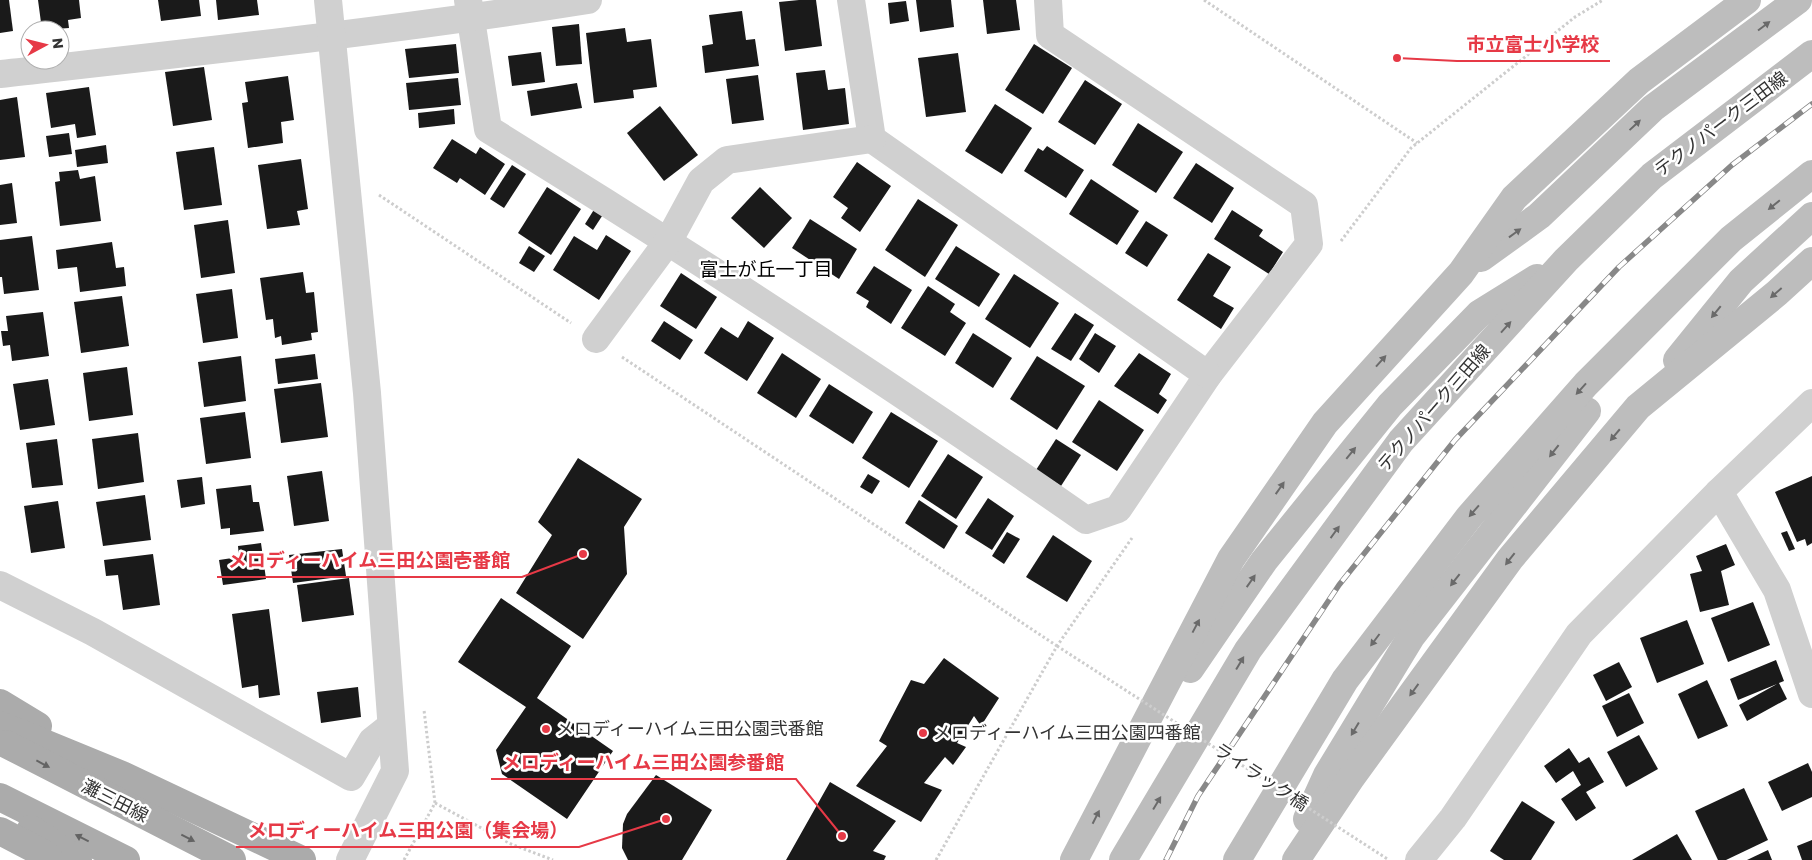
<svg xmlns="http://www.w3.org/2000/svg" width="1812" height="860" font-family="Poppins,'Noto Sans JP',sans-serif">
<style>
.building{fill:#1a1a1a}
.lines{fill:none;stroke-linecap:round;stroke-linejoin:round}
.path{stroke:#cdcdcd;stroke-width:3;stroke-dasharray:2.5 2.5;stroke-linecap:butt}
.minor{stroke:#d0d0d0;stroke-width:28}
.tertiary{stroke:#d0d0d0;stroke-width:28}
.secondary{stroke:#bdbdbd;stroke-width:28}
.primary{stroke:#ababab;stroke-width:28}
.rail-casing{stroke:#888;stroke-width:5.5}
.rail{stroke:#fff;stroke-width:4;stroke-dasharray:11;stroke-linecap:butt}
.path-bridge{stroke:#cdcdcd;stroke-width:3;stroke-dasharray:2.5 2.5;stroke-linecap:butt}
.oneway{fill:#6a6a6a}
.oneway2{fill:#636363}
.poi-dot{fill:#e63946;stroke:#fff;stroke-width:2}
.labels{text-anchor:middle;stroke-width:5;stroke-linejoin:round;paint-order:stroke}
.street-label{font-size:18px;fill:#333;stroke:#fff}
.poi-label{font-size:18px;fill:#333;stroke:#fff;text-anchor:start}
.neighbourhood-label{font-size:19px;fill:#000;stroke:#fff}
.leader{fill:none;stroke:#e63946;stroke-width:2}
.callout-dot{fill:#e63946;stroke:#fff;stroke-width:2}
.callout-label{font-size:19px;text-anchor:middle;font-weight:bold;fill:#e63946;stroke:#fff;stroke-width:5;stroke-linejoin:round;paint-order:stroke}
</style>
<rect width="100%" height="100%" fill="#fff"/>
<g class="building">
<path d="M0,0H9L13,31L0,33Z"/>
<path d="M38,0H79L81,18L68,20L69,28L42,30Z"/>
<path d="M158,0H199L201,16L161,21Z"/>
<path d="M216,0H257L259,15L218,20Z"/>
<path d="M799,0H816L822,46L785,51L779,2Z"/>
<path d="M916,0H951L954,27L920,32Z"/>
<path d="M983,0H1016L1020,30L987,34Z"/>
<path d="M906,1L909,21L890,24L888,3Z"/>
<path d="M742,11L746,40L755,39L759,66L705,73L702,46L713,44L709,15Z"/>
<path d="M579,24L582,64L556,66L552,27Z"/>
<path d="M625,28L627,42L651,39L657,87L633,90L634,98L594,103L586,33Z"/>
<path d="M456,44L459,73L409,78L405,49Z"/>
<path d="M1034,44L1072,68L1043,114L1005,90Z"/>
<path d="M541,52L545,82L512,86L508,56Z"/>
<path d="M958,53L966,112L926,117L918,58Z"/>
<path d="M204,67L212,120L173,126L165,72Z"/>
<path d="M825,70L828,90L845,88L849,124L803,130L796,73Z"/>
<path d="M758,75L764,120L732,124L726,79Z"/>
<path d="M288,76L294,120L281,122L283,143L248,148L242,103L248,102L245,82Z"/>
<path d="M458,78L461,105L409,110L406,83Z"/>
<path d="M1085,80L1122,104L1095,145L1058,122Z"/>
<path d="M577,83L582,108L531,116L527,91Z"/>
<path d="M89,87L96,135L77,138L75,124L51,128L46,93Z"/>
<path d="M17,97L25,157L0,160V100Z"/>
<path d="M995,104L1032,128L1002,174L965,151Z"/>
<path d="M660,106L698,155L664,181L627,133Z"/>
<path d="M454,109L455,124L419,128L418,113Z"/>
<path d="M1138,123L1183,152L1156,193L1112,165Z"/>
<path d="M69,133L72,154L49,157L46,136Z"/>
<path d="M452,139L476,154L480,147L505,164L485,195L460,178L457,183L433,168Z"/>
<path d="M106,145L108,163L77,167L75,150Z"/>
<path d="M1047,146L1084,170L1066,198L1024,171L1038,148L1043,151Z"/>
<path d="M214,147L222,205L184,210L176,152Z"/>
<path d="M301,159L308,209L297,211L300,225L267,229L258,165Z"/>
<path d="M857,162L891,186L860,232L841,218L848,208L833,197Z"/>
<path d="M1196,163L1234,188L1212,223L1173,198Z"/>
<path d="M512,165L526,174L504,208L490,199Z"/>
<path d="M78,170L80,179L95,176L101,221L60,226L55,182L60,181L59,172Z"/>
<path d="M1091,179L1139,211L1117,245L1069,214Z"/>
<path d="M12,183L17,223L0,225V185Z"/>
<path d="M547,187L581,209L551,255L518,233Z"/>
<path d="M760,187L792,218L764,248L731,218Z"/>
<path d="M918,199L958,225L925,277L885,250Z"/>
<path d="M595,208L604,213L593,230L585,224Z"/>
<path d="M1232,210L1263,230L1259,236L1283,252L1269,274L1214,239Z"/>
<path d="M810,219L857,249L839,279L792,248Z"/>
<path d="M228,220L235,273L201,278L194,225Z"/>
<path d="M1146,221L1168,235L1147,267L1125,253Z"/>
<path d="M606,235L631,251L599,300L553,270L574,236L597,250Z"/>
<path d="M32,236L39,290L4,294L2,277H0V240Z"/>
<path d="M112,242L116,268L124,267L126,286L80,292L77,267L58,269L56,250Z"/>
<path d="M529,246L545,256L534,272L519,263Z"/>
<path d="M956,246L1000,274L979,307L935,279Z"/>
<path d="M1208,253L1231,267L1213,296L1234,308L1221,329L1177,300Z"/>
<path d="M874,266L912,290L891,324L866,307L869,301L856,293Z"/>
<path d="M303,272L306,293L314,292L318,332L311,333L312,340L282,345L281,336L275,338L273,319L266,320L260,278Z"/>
<path d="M681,273L717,297L696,329L660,306Z"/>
<path d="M1014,274L1059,303L1030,348L985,319Z"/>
<path d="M928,286L955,304L950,312L966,323L945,356L901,328Z"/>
<path d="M232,289L238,338L203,343L196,294Z"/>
<path d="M122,296L129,346L81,353L74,302Z"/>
<path d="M43,312L49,356L12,361L10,345L3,346L1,331H8L6,316Z"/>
<path d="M1075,313L1094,325L1071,361L1051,349Z"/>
<path d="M664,321L693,340L680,360L651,341Z"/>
<path d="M748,321L774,338L747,381L704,353L721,327L738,338Z"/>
<path d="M973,333L1012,358L993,388L955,363Z"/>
<path d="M1095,333L1116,346L1099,373L1079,359Z"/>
<path d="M782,353L821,379L796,418L757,393Z"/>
<path d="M1139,353L1171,374L1159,394L1167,400L1158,414L1114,386Z"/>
<path d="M315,354L318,379L278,384L275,359Z"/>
<path d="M241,356L246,401L204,407L198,362Z"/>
<path d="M1037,356L1085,386L1057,430L1010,399Z"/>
<path d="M127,367L133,415L89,421L83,373Z"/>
<path d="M48,379L55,425L20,430L13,384Z"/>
<path d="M321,383L328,437L281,443L274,389Z"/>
<path d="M829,384L873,412L853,444L809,416Z"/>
<path d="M1099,400L1144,430L1117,471L1072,442Z"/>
<path d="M245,412L251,458L206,464L200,418Z"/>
<path d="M891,412L938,441L909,488L862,458Z"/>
<path d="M138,433L144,482L98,489L92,439Z"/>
<path d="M57,439L63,485L32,488L26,443Z"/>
<path d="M1056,439L1081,455L1061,486L1036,470Z"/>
<path d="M948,454L983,477L956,519L921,496Z"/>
<path d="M578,458L642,499L624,527L627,574L583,639L516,593L552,535L538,522Z"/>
<path d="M322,471L329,521L294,526L287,476Z"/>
<path d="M868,474L880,481L872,494L860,487Z"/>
<path d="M1812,476V543L1807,546L1805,539L1797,542L1775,492Z"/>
<path d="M202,477L205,504L181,508L177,480Z"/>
<path d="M251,485L253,502H259L264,531L230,535V528L221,529L216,489Z"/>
<path d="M145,495L151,540L103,546L96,502Z"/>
<path d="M988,498L1014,516L992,550L965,533Z"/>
<path d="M919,500L958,526L944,549L905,523Z"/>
<path d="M58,501L65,548L31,553L24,506Z"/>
<path d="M1787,531L1795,549L1789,551L1781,533Z"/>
<path d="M1007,532L1020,539L1004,564L992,556Z"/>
<path d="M1053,535L1092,561L1067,602L1026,577Z"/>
<path d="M261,543L266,579L223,585L219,560L239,557L238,546Z"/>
<path d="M1726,544L1735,565L1721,571L1729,605L1700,612L1690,574L1702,571L1696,556Z"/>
<path d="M342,549L346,576L293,583L289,555Z"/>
<path d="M153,554L160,605L123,610L118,575L106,576L104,560Z"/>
<path d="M349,578L354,615L302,622L297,585Z"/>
<path d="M501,598L571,646L537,698L613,751L567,819L502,774L496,750L526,707L458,662Z"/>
<path d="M1753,602L1770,645L1728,662L1711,618Z"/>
<path d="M269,609L280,695L259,698L258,685L242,688L232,614Z"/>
<path d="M1687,620L1704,664L1657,683L1640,638Z"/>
<path d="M944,658L999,698L981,726L974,716L957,743L966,747L953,765L945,757L924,783L942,790L921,822L856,786L887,746L879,741L911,680L924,684Z"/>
<path d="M1776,660L1784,681L1779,683L1787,699L1747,721L1739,705L1777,684L1738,700L1730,679Z"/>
<path d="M1619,662L1632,687L1606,701L1593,675Z"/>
<path d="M1707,680L1728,726L1698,739L1678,694Z"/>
<path d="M358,687L361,717L321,723L317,692Z"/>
<path d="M1629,693L1644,723L1617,737L1602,706Z"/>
<path d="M1639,735L1658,769L1626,787L1607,752Z"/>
<path d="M1569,748L1579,763L1589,757L1604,782L1586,792L1596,808L1576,821L1561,799L1581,785L1573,771L1556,783L1544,766Z"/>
<path d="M1808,763L1812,772V797L1782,811L1768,782Z"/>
<path d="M656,775L712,810L682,860H628L622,848L623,824L627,814Z"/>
<path d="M830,782L896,821L873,851L886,856L884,860H786Z"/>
<path d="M1744,788L1768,840L1726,860H1718L1695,811Z"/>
<path d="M1522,801L1555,822L1531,860H1504L1490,851Z"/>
<path d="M1677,834L1692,860H1632Z"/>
<path d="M1812,840V860H1802L1797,846Z"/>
<path d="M1768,850L1772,860H1747Z"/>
</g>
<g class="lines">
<g class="path">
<path d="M1204,0L1417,143"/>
<path d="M379,195L571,323"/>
<path d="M1341,241L1411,148L1575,17L1603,0"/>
<path d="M622,357L1057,646"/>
<path d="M435,803L511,844L553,860"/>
<path d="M404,860L435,803L424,710"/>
<path d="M936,860L1057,646L1132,538"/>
</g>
<g class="minor">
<path d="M468,0L488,129C691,254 890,384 1086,520L1118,509L1208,375L1309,244L1304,205L1050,35L1048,0"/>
<path d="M851,0L872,139L1208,375"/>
<path d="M0,74C196,52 393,31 588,0"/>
<path d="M596,339L669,240L701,181L727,160L872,139"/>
<path d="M1719,492L1777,590L1812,694"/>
<path d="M0,585L93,632L351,777L372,741L391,726"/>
<path d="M1419,860L1453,818L1579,634L1719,492L1812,403"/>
</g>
<path class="tertiary" d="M328,0L367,393L395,771L350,860"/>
<g class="secondary">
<path d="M1481,258L1539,216L1653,108L1798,0"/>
<path d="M1677,360L1741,281L1812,216"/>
<path d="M1190,669L1264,561L1390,405L1479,314L1537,278"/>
<path d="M1307,819L1327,775L1411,637L1587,411"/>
<path d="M1074,860L1231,559L1325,423L1461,273L1514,198L1639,81L1747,0"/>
<path d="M1123,860L1248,650L1401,441L1566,260L1652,176L1812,54"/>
<path d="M1237,860L1345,680L1469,517L1586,384L1731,239L1812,174"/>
<path d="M1296,860L1351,778L1510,559L1638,407L1777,293L1812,261"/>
</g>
<g class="primary">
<path d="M0,703L38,726"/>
<path d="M0,725L122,775L302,860"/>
<path d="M6,744L232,860"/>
<path d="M0,797L126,860"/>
<path d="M31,829L78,860"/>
<path d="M0,831L48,856"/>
</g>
<g class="rail-casing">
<path id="rail" d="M1166,860L1198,796L1339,585L1455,440L1619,267L1732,165L1812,104"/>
</g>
<use href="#rail" class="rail"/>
<path class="path-bridge" d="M1057,646L1389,860"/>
</g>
<defs><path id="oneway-solid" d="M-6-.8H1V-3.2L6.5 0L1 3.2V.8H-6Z" transform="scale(1.25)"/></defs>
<g class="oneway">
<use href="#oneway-solid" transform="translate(1764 26) rotate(-37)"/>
<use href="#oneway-solid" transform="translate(1635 125) rotate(-43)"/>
<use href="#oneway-solid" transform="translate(1774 205) rotate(141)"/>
<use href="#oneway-solid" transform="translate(1515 233) rotate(-36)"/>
<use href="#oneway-solid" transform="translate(1776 293) rotate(139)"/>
<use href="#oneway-solid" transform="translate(1716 312) rotate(129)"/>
<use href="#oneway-solid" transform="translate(1506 327) rotate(-48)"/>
<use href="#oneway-solid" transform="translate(1381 361) rotate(-48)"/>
<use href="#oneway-solid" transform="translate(1581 389) rotate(132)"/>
<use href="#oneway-solid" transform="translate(1615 435) rotate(130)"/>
<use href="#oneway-solid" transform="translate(1554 451) rotate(128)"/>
<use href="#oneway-solid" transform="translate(1351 453) rotate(-51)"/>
<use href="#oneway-solid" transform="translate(1280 488) rotate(-55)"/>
<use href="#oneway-solid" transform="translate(1474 511) rotate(131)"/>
<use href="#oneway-solid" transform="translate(1335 532) rotate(-54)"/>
<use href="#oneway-solid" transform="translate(1510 559) rotate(128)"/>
<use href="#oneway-solid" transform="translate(1455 580) rotate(128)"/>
<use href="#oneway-solid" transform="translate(1251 581) rotate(-55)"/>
<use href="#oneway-solid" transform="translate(1196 626) rotate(-62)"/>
<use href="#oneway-solid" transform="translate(1375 640) rotate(127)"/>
<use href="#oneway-solid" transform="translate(1240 663) rotate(-59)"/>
<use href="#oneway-solid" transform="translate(1414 690) rotate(126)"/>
<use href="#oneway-solid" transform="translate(1355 729) rotate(121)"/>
<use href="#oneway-solid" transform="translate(1157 803) rotate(-59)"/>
<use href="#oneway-solid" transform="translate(1096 817) rotate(-63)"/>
</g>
<g class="oneway2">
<use href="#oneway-solid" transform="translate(43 764) rotate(28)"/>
<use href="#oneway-solid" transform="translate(82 838) rotate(-153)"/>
<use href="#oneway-solid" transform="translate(188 838) rotate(27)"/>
</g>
<g class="poi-dot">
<circle cx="546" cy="729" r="5"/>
<circle cx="923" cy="733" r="5"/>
</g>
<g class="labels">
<g class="street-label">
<text transform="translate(1721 124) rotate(-37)" y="6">テクノパーク三田線</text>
<text transform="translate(1434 408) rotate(-49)" y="6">テクノパーク三田線</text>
<text transform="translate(1261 777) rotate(33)" y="6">ライラック橋</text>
<text transform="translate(115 801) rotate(27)" y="6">灘三田線</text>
</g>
<g class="poi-label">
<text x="556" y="735">メロディーハイム三田公園弐番館</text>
<text x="933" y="739">メロディーハイム三田公園四番館</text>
</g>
<g class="neighbourhood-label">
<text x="766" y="276">富士が丘一丁目</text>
</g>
</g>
<path class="leader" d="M1397 58L1457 61H1610M583 554L522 577H217M842 836L796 779H491M666 819L579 847H236"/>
<g class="callout-dot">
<circle cx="1397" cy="58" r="5"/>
<circle cx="583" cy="554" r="5"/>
<circle cx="842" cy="836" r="5"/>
<circle cx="666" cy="819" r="5"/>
</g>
<g class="callout-label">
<text x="1533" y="51">市立富士小学校</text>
<text x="369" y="567">メロディーハイム三田公園壱番館</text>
<text x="643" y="769">メロディーハイム三田公園参番館</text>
<text x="408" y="837">メロディーハイム三田公園（集会場）</text>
</g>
<g transform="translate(45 45) rotate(83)"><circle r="24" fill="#ffffff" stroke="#adadad"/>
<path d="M0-4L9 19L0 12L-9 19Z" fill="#e63946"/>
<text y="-8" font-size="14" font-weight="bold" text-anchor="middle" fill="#333333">N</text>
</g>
</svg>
